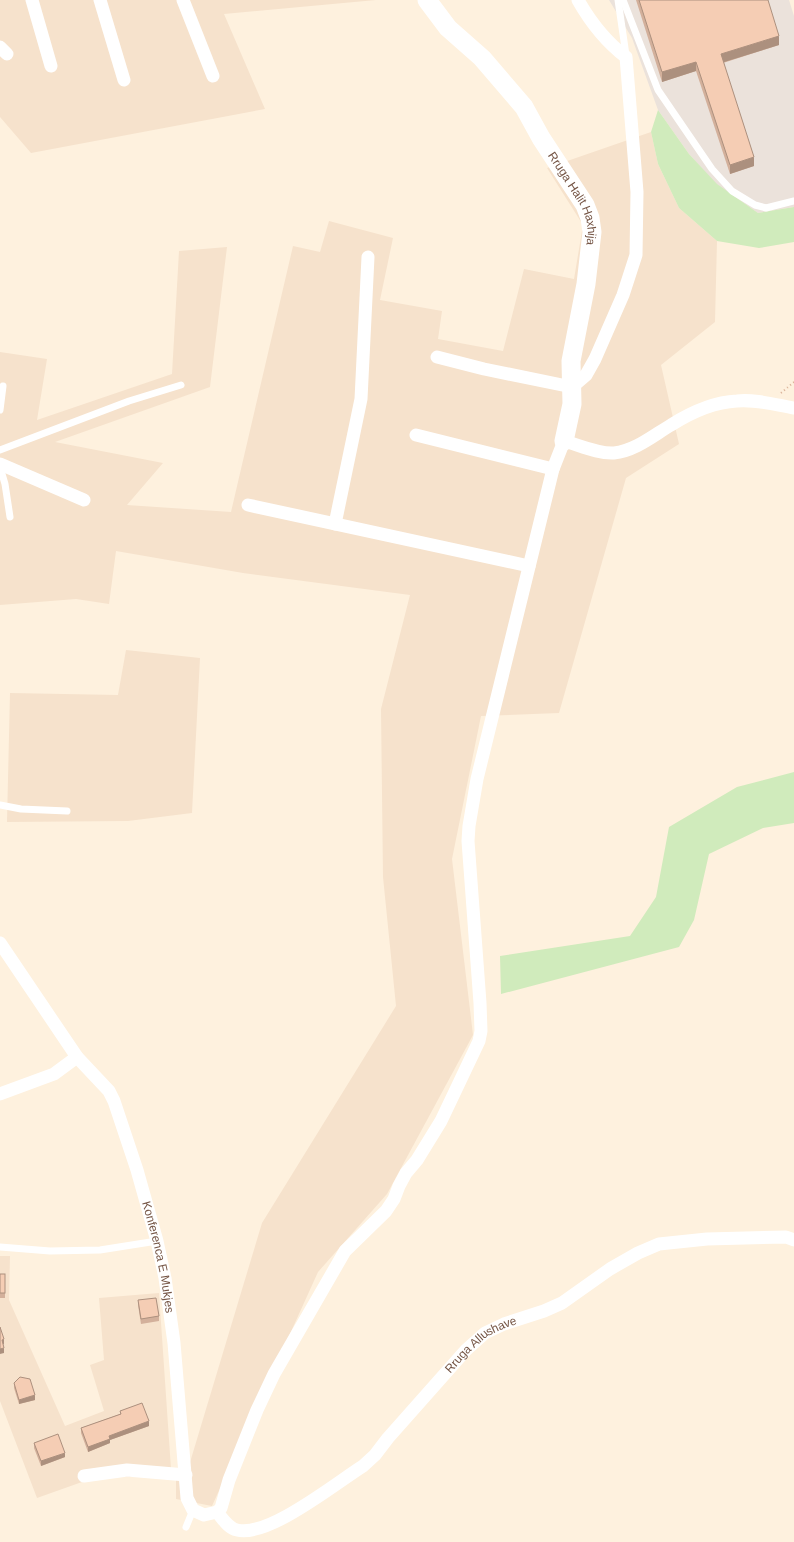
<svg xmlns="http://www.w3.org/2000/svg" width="794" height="1542" font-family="Arial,sans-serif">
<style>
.residential{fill:#f6e2cc}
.industrial{fill:#ebe2db}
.green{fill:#d0ebbc}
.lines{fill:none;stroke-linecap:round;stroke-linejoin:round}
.path{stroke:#d9b097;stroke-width:2;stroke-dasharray:1 3;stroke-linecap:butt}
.lane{stroke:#fff;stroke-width:7}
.street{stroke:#fff;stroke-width:13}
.secondary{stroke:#fff;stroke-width:19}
.wall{fill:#d3b09b}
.shaded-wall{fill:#ac907e}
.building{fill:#f5cdb4;stroke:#ac907e}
.labels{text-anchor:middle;stroke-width:3;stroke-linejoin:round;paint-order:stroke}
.street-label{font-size:12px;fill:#755545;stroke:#fff5e6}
</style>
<rect width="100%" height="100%" fill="#fef1de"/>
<g class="residential">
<path d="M0,0H376L224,14L265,109L31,153L0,117Z"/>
<path d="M651,132L658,164L679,208L717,241L715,322L661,365L679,444L626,478L559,713L481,716L452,859L473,1035L387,1194L318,1272L212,1506L176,1499V1478L163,1477H96L37,1498L0,1401V1256H10L9,1300L65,1426L104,1411L90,1365L104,1360L99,1298L159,1293L171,1469H188L262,1223L396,1006L383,877L381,709L410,595L243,573L116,551L109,604L76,599L0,605V352L47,359L37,420L172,374L179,251L227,247L210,387L55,442L163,463L127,505L231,512L293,246L320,252L329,221L393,238L380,300L442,311L438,339L503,351L524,269L574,279L583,225L547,168Z"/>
<path d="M126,650L200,658L192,813L128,821L7,822L10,693L118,695Z"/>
</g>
<path class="industrial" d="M609,0H789L794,16V207L758,213L716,184L689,154L658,110L632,38Z"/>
<g class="green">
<path d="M658,110L689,154L717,184L758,213L794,207V242L759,248L717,241L679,208L658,164L651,132Z"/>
<path d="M794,772V823L763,828L709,854L694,920L679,947L501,994L500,956L630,936L656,897L669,827L737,787Z"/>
</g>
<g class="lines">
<path class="path" d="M781,393L794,382"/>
<g class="lane">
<path d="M618,0L626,55"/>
<path d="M623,0L658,90L712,169L732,191L755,205L766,208L794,201"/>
<path d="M0,410L3,386"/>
<path d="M0,450L129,401L181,385"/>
<path d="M0,467L5,484L10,517"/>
<path d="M0,805L21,809L67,811"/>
<path d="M0,1247L50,1251L100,1250L157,1241"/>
<path d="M186,1527L193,1510"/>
</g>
<g class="street">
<path d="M32,0L51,66"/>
<path d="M100,0L124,80"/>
<path d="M183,0L213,76"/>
<path d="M0,47L7,54"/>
<path d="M437,357L484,369L572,387L586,375L595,359L623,295L636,255L637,192L626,57C605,41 591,23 578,0"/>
<path d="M416,435L553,469"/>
<path d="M0,464L84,500"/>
<path d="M248,505L529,566"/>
<path d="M335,524L361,399L368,257"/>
<path id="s1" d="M0,943L77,1057L109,1091L114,1101L137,1170L157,1241L165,1278L174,1343L187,1498L193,1510L204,1515L217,1512L221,1508L229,1480L257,1410L274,1374L345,1251L386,1211L394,1199L399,1186L406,1173L417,1160L441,1121L479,1041L481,1031L480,1003L468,841L469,826L477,779L553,469L564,441C579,445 598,454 614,453C635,451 654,435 671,425C690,413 714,402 737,401C755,399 776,405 794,408"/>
<path d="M0,1094L54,1074L77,1057"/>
<path d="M84,1476L127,1470L186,1475"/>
<path id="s2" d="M217,1512C223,1519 228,1528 237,1530C268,1538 336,1483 363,1466L375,1455L388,1438L466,1350L485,1333L504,1324L544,1311L562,1303L610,1269L638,1253L659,1244L707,1239L786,1237L794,1240"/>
</g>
<path class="secondary" id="s3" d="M427,0L448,28L482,58L524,107L541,138L585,205L590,218L592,232L586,284L571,361L572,404L564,441"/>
</g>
<g class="wall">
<path d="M636,0H768L779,45L723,63L754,166L730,174L696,71L662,82Z"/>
<rect x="0" y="1274" width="5" height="24"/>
<path d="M138,1300L159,1316V1321L141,1324L138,1305Z"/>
<path d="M14,1383L35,1400L19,1404L14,1388Z"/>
<path d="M120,1411L149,1426L110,1440V1443L88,1452L81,1433V1428L120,1414Z"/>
<path d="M34,1443L65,1457L41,1466L34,1448Z"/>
</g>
<g class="shaded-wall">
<path d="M779,36V45L721,63V54Z"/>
<path d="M696,62V71L662,82V72Z"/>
<path d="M754,157V166L730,174V165Z"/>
<path d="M4,1339V1344L2,1345V1340Z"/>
<path d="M4,1348V1353L0,1354V1349Z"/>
<path d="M35,1395V1400L19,1404V1400Z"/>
<path d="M149,1421V1426L110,1440V1443L88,1452V1447L109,1436Z"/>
<path d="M65,1453V1457L41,1466V1461Z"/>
</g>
<g class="building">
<path d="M639,0H768L779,36L721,54L754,157L730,165L696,62L662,72Z"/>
<rect x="0" y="1274" width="5" height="19"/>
<path d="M156,1298L159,1316L141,1319L138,1300Z"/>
<path d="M0,1327L4,1339L2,1340L4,1348L0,1349Z"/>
<path d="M20,1377L30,1379L35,1395L19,1400L14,1383Z"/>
<path d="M142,1403L149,1421L109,1436L110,1439L88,1447L81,1428L121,1414L120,1411Z"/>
<path d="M58,1434L65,1453L41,1461L34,1443Z"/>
</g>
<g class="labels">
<g class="street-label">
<text dy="4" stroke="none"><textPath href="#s3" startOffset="250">Rruga Halit Haxhija</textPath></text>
<text dy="4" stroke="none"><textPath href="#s1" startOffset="358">Konferenca E Mukjes</textPath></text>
<text dy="4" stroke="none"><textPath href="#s2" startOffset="342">Rruga Allushave</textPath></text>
</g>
</g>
</svg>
